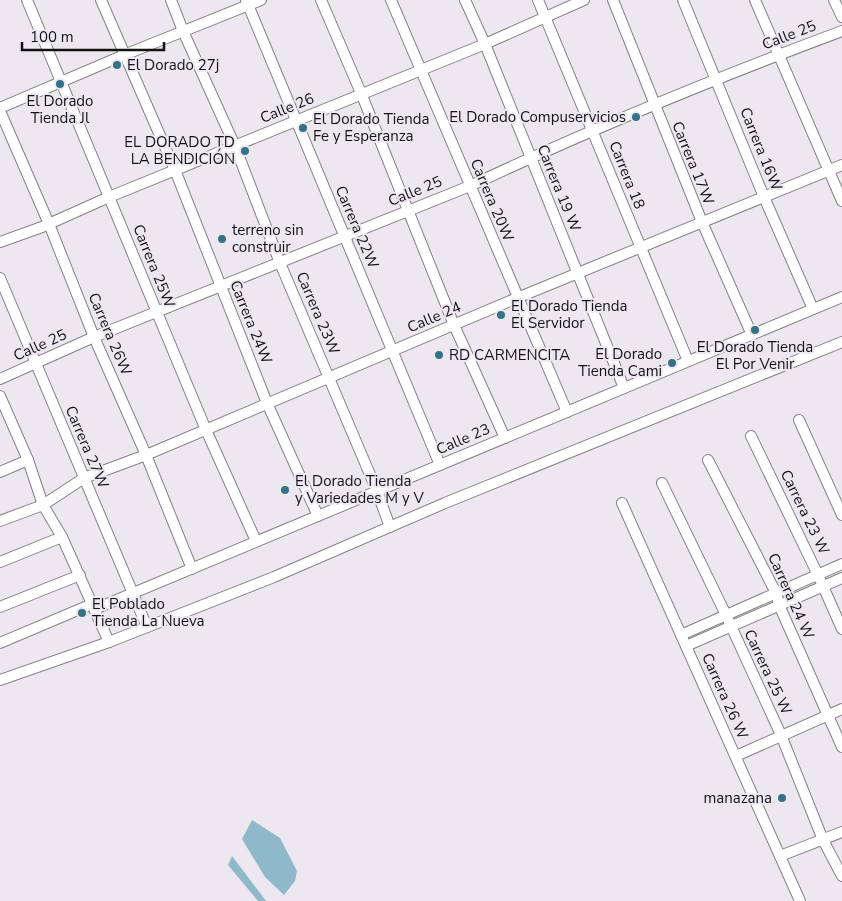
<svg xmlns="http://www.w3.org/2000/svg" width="842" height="901" font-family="'Nunito Sans',sans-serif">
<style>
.water{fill:#8fb8ca}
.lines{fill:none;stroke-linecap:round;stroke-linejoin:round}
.street-casing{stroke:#858187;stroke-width:12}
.street{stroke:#fff;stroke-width:10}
.poi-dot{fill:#337287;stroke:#ede8ef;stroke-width:2}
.labels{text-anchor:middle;stroke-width:4;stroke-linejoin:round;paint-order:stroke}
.street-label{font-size:15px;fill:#141215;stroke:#ede8ef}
.poi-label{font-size:15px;fill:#141215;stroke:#ede8ef;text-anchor:start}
</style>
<rect width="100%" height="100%" fill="#ede8ef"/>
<g class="water">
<path d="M252,820L280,838L297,871L295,881L284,895L265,877L242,839Z"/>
<path d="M232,856L266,901H258L228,865Z"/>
</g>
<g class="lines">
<g class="street-casing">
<g id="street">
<path d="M27,0L206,430L256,541"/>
<path d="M101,0L175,170L267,403L318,516"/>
<path d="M171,0L183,31L235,146L280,263L377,491L390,527"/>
<path d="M246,0L440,465"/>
<path d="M321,0L361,93L454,325L505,438"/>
<path d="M391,0L567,412"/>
<path d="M465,0L485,44L624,388"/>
<path d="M538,0L688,361"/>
<path d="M613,0L702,222L752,335"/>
<path d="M683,0L764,197L813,309"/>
<path d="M755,0L842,201"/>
<path d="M834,0L842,17"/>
<path d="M0,108L124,55L261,0"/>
<path d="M0,111L49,224L94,337L146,455L192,569"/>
<path d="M0,242L42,227L109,197L485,44L584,0"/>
<path d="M0,278L147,627"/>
<path d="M0,379L94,337L470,186C591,129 716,78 842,31"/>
<path d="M0,396L28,460L43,505L62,537L109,642"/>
<path d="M799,420L842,515"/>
<path d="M751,436L818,575L842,629"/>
<path d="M708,460L776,593L779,605L842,747"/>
<path d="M0,472L28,460"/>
<path d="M662,483L726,615L781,735L823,840L842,876"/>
<path d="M622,503L800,901"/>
<path d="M0,521L43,505L84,478L146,455L517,298L842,165"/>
<path d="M0,562L62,537"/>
<path d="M0,607L80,575"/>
<path d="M95,609L842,297"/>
<path d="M681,635L842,564"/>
<path d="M0,643L92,604"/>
<path d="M686,646L842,578"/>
<path d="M0,680L109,642L274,577L445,503L842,342"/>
<path d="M736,756L842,709"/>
<path d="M780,856L842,832"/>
</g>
</g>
<use href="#street" class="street"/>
</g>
<g class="poi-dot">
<circle cx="117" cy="65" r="5"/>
<circle cx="60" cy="84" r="5"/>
<circle cx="636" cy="117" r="5"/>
<circle cx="303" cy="128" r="5"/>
<circle cx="245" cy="151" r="5"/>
<circle cx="222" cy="239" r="5"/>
<circle cx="501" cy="315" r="5"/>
<circle cx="755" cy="330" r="5"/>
<circle cx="439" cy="355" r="5"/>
<circle cx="672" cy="363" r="5"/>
<circle cx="285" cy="490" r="5"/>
<circle cx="82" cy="613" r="5"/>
<circle cx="782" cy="798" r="5"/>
</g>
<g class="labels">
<g class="street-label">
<text transform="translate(789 35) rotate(-21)" y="5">Calle 25</text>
<text transform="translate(287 108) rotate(-22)" y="5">Calle 26</text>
<text transform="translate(761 149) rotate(68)" y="5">Carrera 16W</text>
<text transform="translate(693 163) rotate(68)" y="5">Carrera 17W</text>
<text transform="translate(627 175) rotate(68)" y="5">Carrera 18</text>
<text transform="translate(559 188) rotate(68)" y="5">Carrera 19 W</text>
<text transform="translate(415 191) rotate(-22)" y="5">Calle 25</text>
<text transform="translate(492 200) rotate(67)" y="5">Carrera 20W</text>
<text transform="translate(357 227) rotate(67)" y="5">Carrera 22W</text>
<text transform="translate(154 266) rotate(68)" y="5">Carrera 25W</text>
<text transform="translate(318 313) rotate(67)" y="5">Carrera 23W</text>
<text transform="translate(434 317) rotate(-23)" y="5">Calle 24</text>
<text transform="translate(251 322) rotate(68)" y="5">Carrera 24W</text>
<text transform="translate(110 334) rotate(67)" y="5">Carrera 26W</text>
<text transform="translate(40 345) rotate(-24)" y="5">Calle 25</text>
<text transform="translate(463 439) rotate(-23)" y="5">Calle 23</text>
<text transform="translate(87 447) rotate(67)" y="5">Carrera 27W</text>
<text transform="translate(805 512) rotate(64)" y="5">Carrera 23 W</text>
<text transform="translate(791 596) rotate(66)" y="5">Carrera 24 W</text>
<text transform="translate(768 672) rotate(65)" y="5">Carrera 25 W</text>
<text transform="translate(725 696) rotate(66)" y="5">Carrera 26 W</text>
</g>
<g class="poi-label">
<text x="127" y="70">El Dorado 27j</text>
<text x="60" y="106" text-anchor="middle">El Dorado<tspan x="60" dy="17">Tienda Jl</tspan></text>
<text x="626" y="122" text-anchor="end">El Dorado Compuservicios</text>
<text x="313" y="124">El Dorado Tienda<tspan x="313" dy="17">Fe y Esperanza</tspan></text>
<text x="235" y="147" text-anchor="end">EL DORADO TD<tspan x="235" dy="17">LA BENDICIÓN</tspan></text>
<text x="232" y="235">terreno sin<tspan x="232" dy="17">construir</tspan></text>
<text x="511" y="311">El Dorado Tienda<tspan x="511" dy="17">El Servidor</tspan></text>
<text x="755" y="352" text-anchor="middle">El Dorado Tienda<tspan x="755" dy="17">El Por Venir</tspan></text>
<text x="662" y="359" text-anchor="end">El Dorado<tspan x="662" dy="17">Tienda Cami</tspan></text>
<text x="449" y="360">RD CARMENCITA</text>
<text x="295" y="486">El Dorado Tienda<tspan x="295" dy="17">y Variedades M y V</tspan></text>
<text x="92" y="609">El Poblado<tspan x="92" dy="17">Tienda La Nueva</tspan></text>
<text x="772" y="803" text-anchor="end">manazana</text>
</g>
</g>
<path d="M22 42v8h142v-8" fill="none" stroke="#141215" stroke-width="2.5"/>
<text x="30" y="42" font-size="15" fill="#141215" stroke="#ede8ef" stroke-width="4" paint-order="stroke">100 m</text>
</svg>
